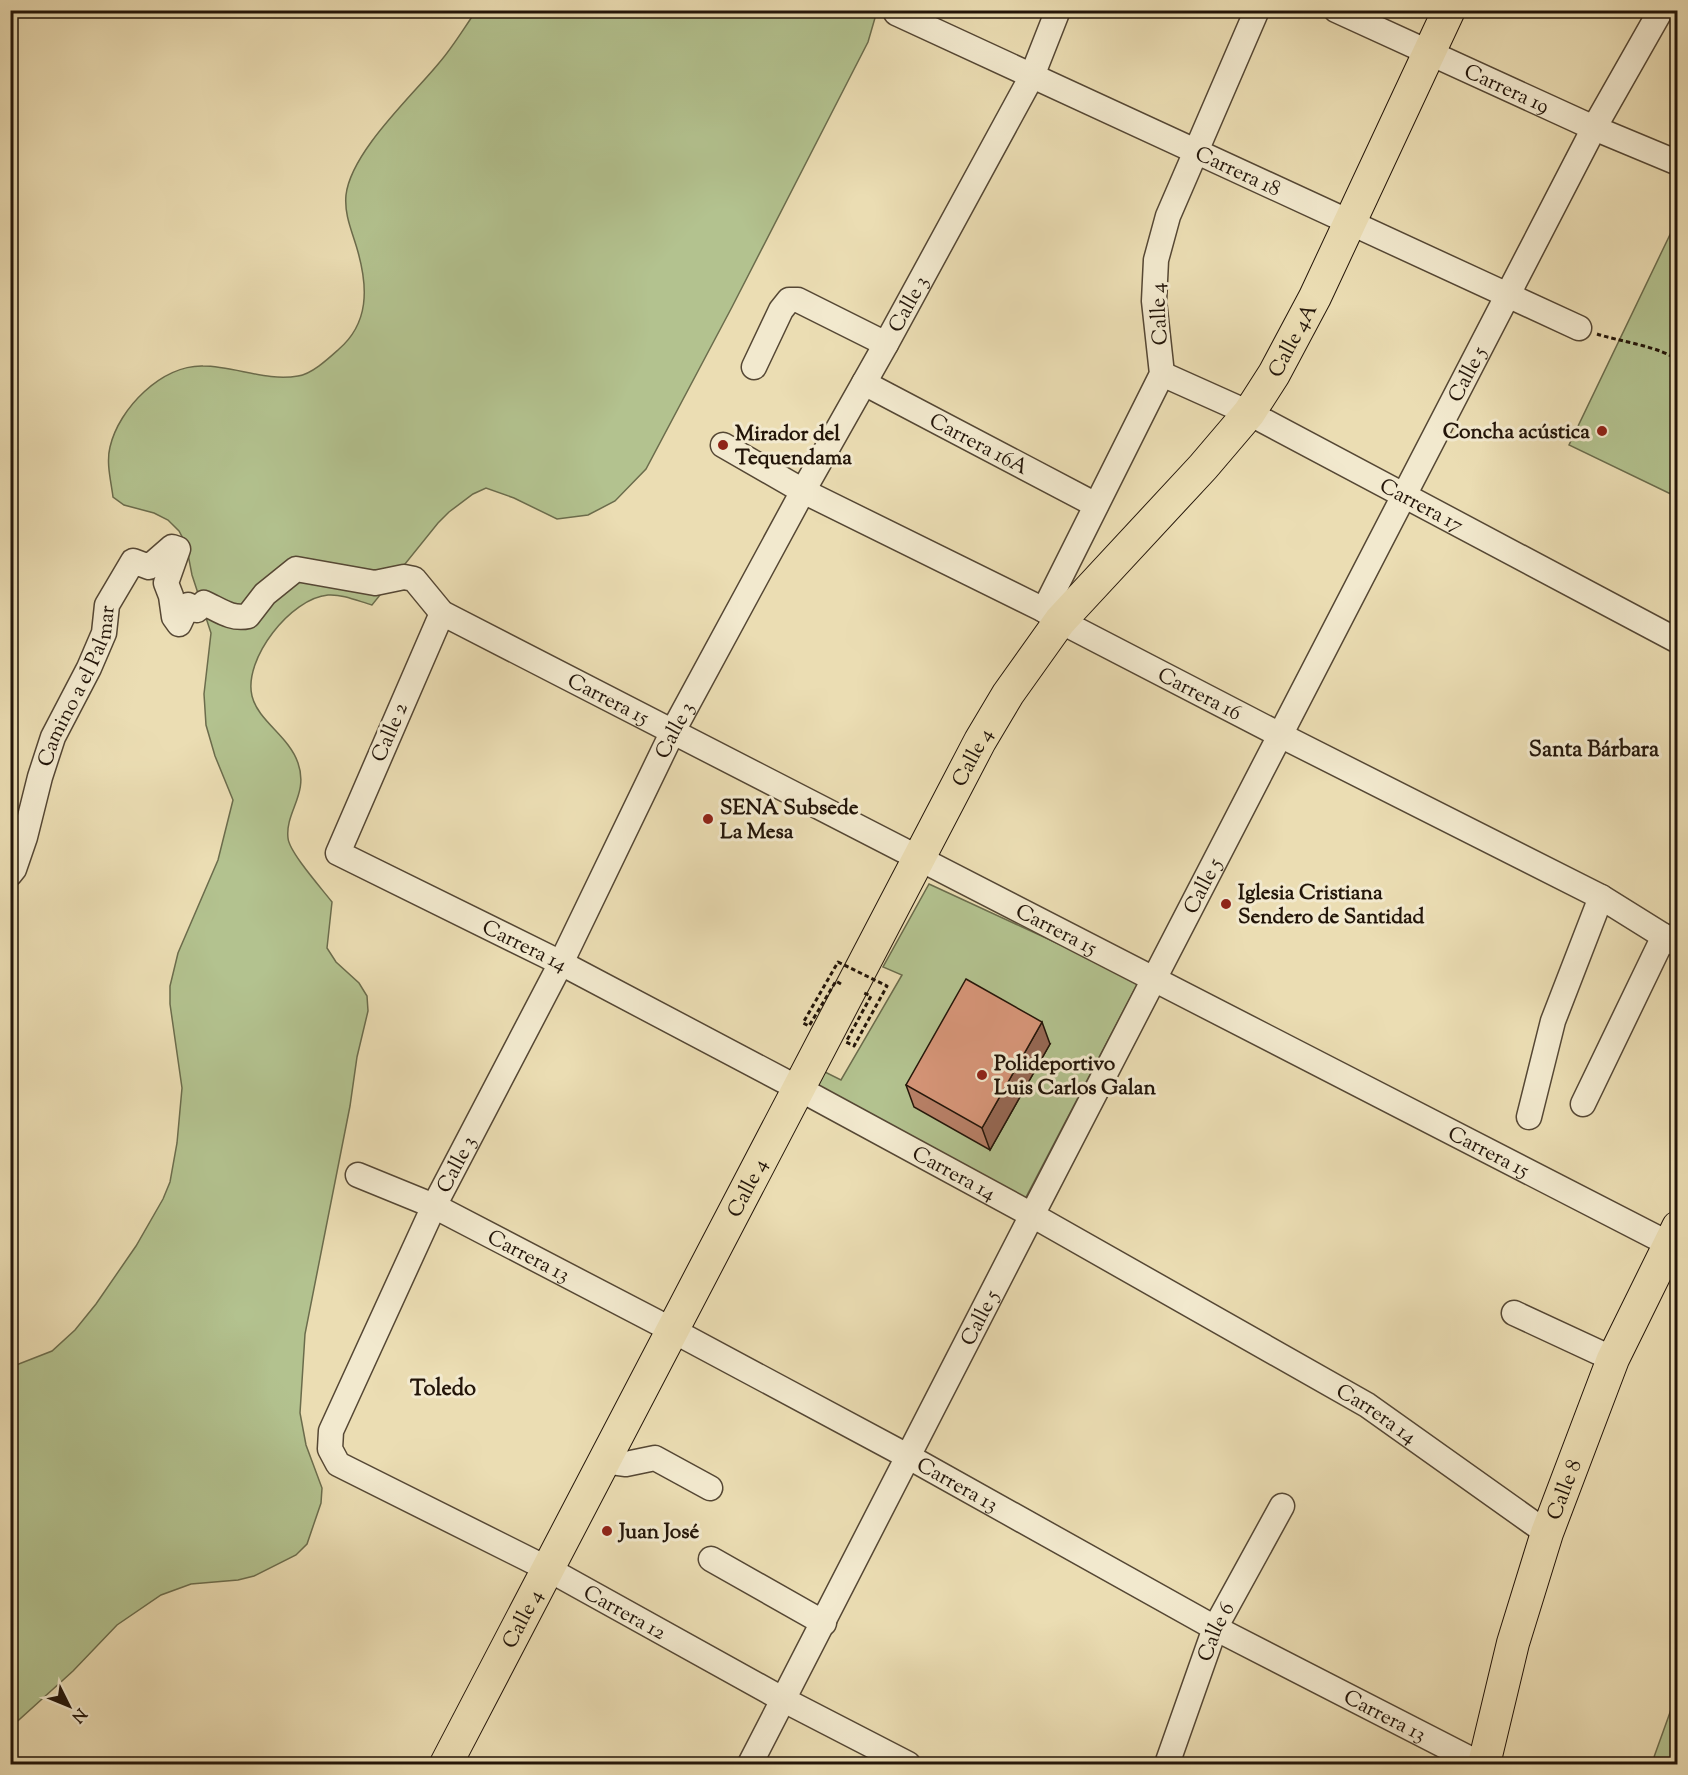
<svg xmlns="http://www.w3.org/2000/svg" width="1688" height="1775" font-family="'Sorts Mill Goudy',serif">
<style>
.green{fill:#b3c28f;stroke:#6b6c4c;stroke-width:1.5}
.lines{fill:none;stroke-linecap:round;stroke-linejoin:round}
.minor-casing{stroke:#554734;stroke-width:27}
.major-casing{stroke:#231509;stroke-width:34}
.path{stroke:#231509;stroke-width:3;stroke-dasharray:4.5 3;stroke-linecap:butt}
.minor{stroke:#f2e9ce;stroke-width:24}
.major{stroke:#ebddb3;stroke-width:32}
.path-bridge{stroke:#231509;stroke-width:3;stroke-dasharray:4.5 3;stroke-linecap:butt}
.wall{fill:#b88067;stroke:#231509;stroke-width:1.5}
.shaded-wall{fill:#966854;stroke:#231509;stroke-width:1.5}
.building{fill:#d69578;stroke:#231509;stroke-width:1.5}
.poi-dot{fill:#8f2418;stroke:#f2e9ce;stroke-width:2}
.labels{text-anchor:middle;stroke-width:6;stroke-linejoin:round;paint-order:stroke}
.street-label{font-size:21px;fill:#231509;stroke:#f2e9ce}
.poi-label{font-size:21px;font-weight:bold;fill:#231509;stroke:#f2e9ce;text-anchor:start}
.neighbourhood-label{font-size:22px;font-weight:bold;fill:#231509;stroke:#f2e9ce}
</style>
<rect width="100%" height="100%" fill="#ebddb3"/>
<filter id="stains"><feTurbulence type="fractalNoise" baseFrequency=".00333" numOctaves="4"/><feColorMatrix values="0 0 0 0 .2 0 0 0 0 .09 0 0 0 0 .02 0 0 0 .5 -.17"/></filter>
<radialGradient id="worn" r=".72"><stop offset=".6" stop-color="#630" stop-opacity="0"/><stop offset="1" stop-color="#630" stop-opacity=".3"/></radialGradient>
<g class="green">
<path d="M476,11H877L868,42L732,307L646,469L615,501L588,515L557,519L514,498L486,488L473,494L449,512L438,523L372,605C358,601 343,594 328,595C291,598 243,659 252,696C258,721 289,736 298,763C309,794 285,812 288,838C289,852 322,889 332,902L327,948L336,962L359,983L367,996L368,1011L357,1057L350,1106L305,1334L300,1413L306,1445L322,1488L321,1503L307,1544L296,1555L254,1576L238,1580L191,1584L161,1595L117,1625L73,1671L11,1727V1367L52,1351L75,1330L96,1304L136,1246L163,1199L170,1182L177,1143L182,1088L170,1004V986L178,953L218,860L233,800L215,756L206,725L204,694L211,633L192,575L186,544L179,531L168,520L154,513L124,505L113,497C111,481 106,463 110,447C119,408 162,365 203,366C235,366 267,382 298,376C312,374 329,358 339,349C369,323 368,288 358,252C353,233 344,216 346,195C351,152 412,96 439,63C453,47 464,28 476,11Z"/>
<path d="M1677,220V497L1569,445Z"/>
<path d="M929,884L1139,981L1025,1199L817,1086L825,1072L841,1080L902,975L883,967Z"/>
<path d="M1677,1693V1764H1651L1654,1757Z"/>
</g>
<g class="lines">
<g class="minor-casing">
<g id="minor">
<path id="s1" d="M897,10L896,13L1579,328"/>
<path id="s2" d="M1336,10L1594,128L1678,163"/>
<path d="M754,367L781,310L789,300H798L886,344"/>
<path id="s3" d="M1162,374L1249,413L1678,641"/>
<path id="s4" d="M864,383L1096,505"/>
<path id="s5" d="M723,445L803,491L1044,610L1060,621L1280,735L1601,897L1678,945"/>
<path d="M1044,610L1162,374L1154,301L1156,260L1168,216L1257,10"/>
<path id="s6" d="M442,613L338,853L561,963L809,1094L1032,1215L1367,1405L1547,1533"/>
<path id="s7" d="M10,874L14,869L25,837L40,777L53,737L89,668L104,633L107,605L133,561L149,567L172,547L178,549L166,583L171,596L174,617L179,624L188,605L197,610L204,603C218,609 231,620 248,616L265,594L296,569L375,583L404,577L414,579L442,613L1669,1244"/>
<path d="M1583,1104L1664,936"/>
<path d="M1529,1117L1553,1021L1601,897"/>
<path id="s8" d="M358,1175L434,1206L672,1330L909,1457L1215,1628L1480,1764"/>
<path d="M1514,1313L1613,1359"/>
<path d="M604,1461L626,1464L655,1458L710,1488"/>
<path d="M711,1559L824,1623"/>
<path id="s9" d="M750,1764L1032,1215L1594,128L1661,10"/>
<path id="s10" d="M908,1764L784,1700L548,1569L338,1464L330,1449L331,1431L434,1206L561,963L673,731L803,491L886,344L1032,76L1058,10"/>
<path id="s11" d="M1167,1764L1215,1628L1282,1506"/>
</g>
</g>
<g class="major-casing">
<g id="major">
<path id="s12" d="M446,1764L980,741L1008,694L1060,621L1203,467L1249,413L1274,374L1315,297L1449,10"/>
<path id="s13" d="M1484,1764L1513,1643L1547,1533L1613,1359L1678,1227"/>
</g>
</g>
<path class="path" d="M1597,334C1617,341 1664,347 1678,361"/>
<use href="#minor" class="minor"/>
<use href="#major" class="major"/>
<path class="path-bridge" d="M841,984L836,981L809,1026L803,1023L838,962L887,986L854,1046L846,1042L871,996L864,993"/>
</g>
<path class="wall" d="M1050,1044L990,1150L914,1107L906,1085Z"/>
<path class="shaded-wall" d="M1042,1022L1050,1044L990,1150L982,1128Z"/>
<path class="building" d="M966,979L1042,1022L982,1128L906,1085Z"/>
<g class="poi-dot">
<circle cx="1602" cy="431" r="6"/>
<circle cx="723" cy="445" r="6"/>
<circle cx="708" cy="819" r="6"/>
<circle cx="1226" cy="904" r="6"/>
<circle cx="982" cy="1075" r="6"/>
<circle cx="607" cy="1531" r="6"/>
</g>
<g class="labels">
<g class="street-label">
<text dy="7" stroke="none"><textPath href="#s2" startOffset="188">Carrera 19</textPath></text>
<text dy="7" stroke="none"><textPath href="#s1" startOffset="380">Carrera 18</textPath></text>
<text dy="7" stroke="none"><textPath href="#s10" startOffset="1946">Calle 3</textPath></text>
<text transform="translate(1158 314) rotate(-93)" y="7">Calle 4</text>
<text dy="7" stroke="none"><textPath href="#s12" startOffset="1664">Calle 4A</textPath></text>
<text dy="7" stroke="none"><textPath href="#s9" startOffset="1564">Calle 5</textPath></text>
<text dy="7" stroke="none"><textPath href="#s4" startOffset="130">Carrera 16A</textPath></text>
<text dy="7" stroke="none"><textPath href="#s3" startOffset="291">Carrera 17</textPath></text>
<text dy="7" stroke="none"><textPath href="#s7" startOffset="201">Camino a el Palmar</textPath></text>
<text dy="7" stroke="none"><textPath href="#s5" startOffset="538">Carrera 16</textPath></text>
<text dy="7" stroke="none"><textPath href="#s7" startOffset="980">Carrera 15</textPath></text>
<text dy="7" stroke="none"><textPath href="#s10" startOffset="1460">Calle 3</textPath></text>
<text transform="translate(389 732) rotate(-67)" y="7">Calle 2</text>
<text dy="7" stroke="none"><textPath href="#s12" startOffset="1136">Calle 4</textPath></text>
<text dy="7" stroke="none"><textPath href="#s9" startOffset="988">Calle 5</textPath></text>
<text dy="7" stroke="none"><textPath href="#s7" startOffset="1484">Carrera 15</textPath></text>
<text dy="7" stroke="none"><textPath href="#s6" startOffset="470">Carrera 14</textPath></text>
<text dy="7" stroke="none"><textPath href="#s7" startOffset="1970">Carrera 15</textPath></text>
<text dy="7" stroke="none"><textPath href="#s10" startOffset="974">Calle 3</textPath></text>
<text dy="7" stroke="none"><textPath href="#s6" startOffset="956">Carrera 14</textPath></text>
<text dy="7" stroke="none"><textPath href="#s12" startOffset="650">Calle 4</textPath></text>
<text dy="7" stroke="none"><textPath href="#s8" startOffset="189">Carrera 13</textPath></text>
<text dy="7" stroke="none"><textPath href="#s9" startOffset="502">Calle 5</textPath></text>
<text dy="7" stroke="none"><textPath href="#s6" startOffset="1442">Carrera 14</textPath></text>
<text dy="7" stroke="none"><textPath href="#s8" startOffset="675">Carrera 13</textPath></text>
<text dy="7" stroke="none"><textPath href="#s13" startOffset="286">Calle 8</textPath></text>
<text transform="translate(625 1612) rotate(29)" y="7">Carrera 12</text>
<text dy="7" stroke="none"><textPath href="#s12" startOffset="164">Calle 4</textPath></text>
<text dy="7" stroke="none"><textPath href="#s11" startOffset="141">Calle 6</textPath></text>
<text dy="7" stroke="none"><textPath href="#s8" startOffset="1161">Carrera 13</textPath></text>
</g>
<g class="poi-label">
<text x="1590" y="438" text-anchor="end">Concha acústica</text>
<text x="735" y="440">Mirador del<tspan x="735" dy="24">Tequendama</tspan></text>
<text x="720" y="814">SENA Subsede<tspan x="720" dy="24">La Mesa</tspan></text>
<text x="1238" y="899">Iglesia Cristiana<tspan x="1238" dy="24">Sendero de Santidad</tspan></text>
<text x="994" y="1070">Polideportivo<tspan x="994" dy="24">Luis Carlos Galan</tspan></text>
<text x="619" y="1538">Juan José</text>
</g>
<g class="neighbourhood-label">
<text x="1594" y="756">Santa Bárbara</text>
<text x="443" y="1395">Toledo</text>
</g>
</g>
<rect width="1688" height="1775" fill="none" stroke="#ebddb3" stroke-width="36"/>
<rect x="12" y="12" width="1664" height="1751" fill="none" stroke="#231509" stroke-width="3"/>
<rect x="18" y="18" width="1652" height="1739" fill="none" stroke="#231509" stroke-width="1.5"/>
<g transform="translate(69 1706) rotate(133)" stroke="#f2e9ce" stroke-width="4.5" paint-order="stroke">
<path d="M0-4.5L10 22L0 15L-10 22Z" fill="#231509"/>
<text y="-9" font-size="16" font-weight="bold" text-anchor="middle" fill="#231509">N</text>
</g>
<rect width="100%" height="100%" filter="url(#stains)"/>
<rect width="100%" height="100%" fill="url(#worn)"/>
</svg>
